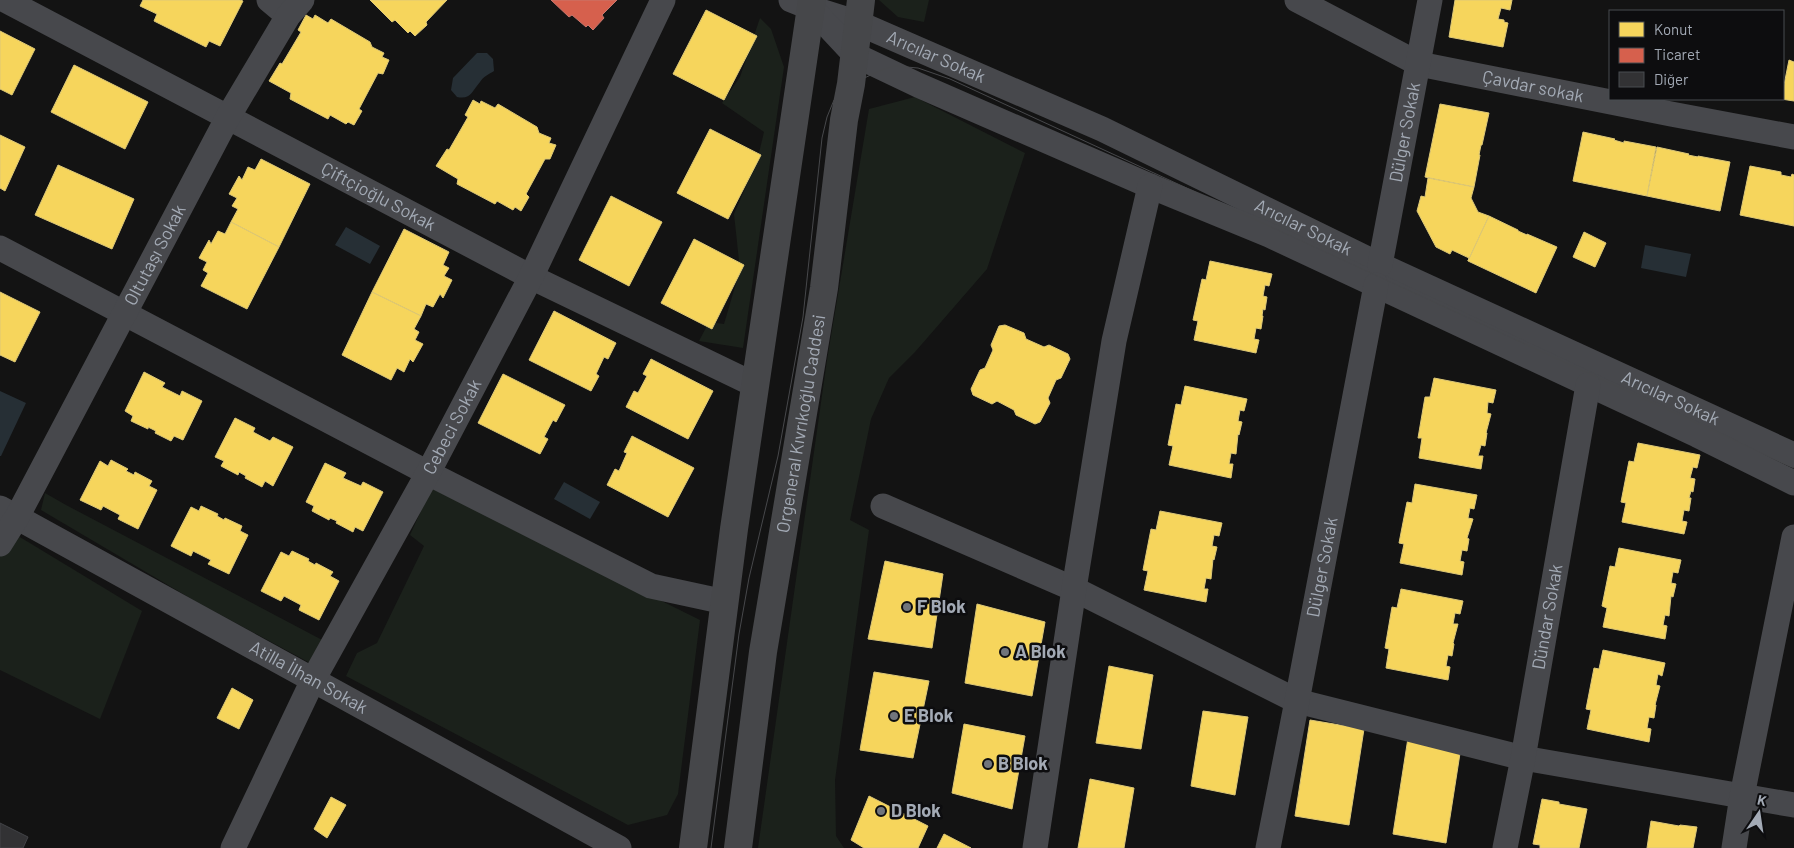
<svg xmlns="http://www.w3.org/2000/svg" width="1794" height="848" font-family="Barlow,sans-serif">
<style>
.green{fill:#1b211b}
.water{fill:#262f35}
.homes{fill:#f6d55c;stroke:#ddc877}
.shops{fill:#d6604d;stroke:#c7766c}
.building{fill:#323234;stroke:#424347}
.lines{fill:none;stroke-linecap:round;stroke-linejoin:round}
.street{stroke:#47484c;stroke-width:25}
.secondary{stroke:#46474a;stroke-width:28}
.tram{stroke:#47484b;stroke-width:1}
.poi-dot{fill:#71757c;stroke:#0d0d0f;stroke-width:2}
.labels{text-anchor:middle;stroke-width:5;stroke-linejoin:round;paint-order:stroke}
.street-label{font-size:18px;fill:#a3aab5;stroke:#0d0d0f}
.poi-label{font-size:18px;font-weight:bold;fill:#a3aab5;stroke:#0d0d0f;text-anchor:start}
</style>
<rect width="100%" height="100%" fill="#131313"/>
<g class="green">
<path d="M879,0H929L924,22L898,17Z"/>
<path d="M760,18L771,29L784,67L743,348L699,341L709,322L724,324L740,270L734,214L757,161L764,132L722,103L740,77Z"/>
<path d="M915,97L1025,153L987,269L915,352L889,378L871,419L850,520L869,530L835,780L836,836L844,848H758L827,360L869,109Z"/>
<path d="M432,487L700,620L678,794L667,815L628,825L346,676L357,653L377,643L424,546L410,535Z"/>
<path d="M45,493L66,505L326,642L310,663L195,601L41,510Z"/>
<path d="M0,525L142,611L100,719L0,670Z"/>
</g>
<g class="water">
<path d="M477,53H487L493,59L494,71C489,74 483,77 480,82C472,91 471,100 457,97L451,90L453,78Z"/>
<path d="M346,227L380,246L370,264L335,245Z"/>
<path d="M1645,245L1691,254L1686,277L1641,268Z"/>
<path d="M0,391L26,403L1,456H0Z"/>
<path d="M564,482L600,502L590,519L554,499Z"/>
</g>
<g class="homes">
<path d="M143,0H240L243,1L220,46L209,41L206,47L154,21L157,14L140,6Z"/>
<path d="M370,0H447L426,22L427,25L415,36L410,31L408,33L395,20L392,22Z"/>
<path d="M1455,0H1512L1510,10L1501,8L1498,19L1504,20V22L1508,23L1503,47L1449,37Z"/>
<path d="M706,10L757,36L724,100L673,74Z"/>
<path d="M306,15L313,19L315,15L328,23L331,19L370,42L372,47L384,53L382,57L389,60L383,74L378,73L359,109L362,111L354,125L348,122L346,124L330,115L328,119L290,99L291,93L269,81L280,63L282,64L301,32L298,30Z"/>
<path d="M0,31L35,49L12,95L0,89Z"/>
<path d="M1789,60L1794,62V101L1781,99H1783V90Z"/>
<path d="M74,65L148,102L125,149L51,112Z"/>
<path d="M473,100L480,104L481,101L495,108L498,104L537,127L539,133L551,138L549,143L556,145L550,159H545L526,194L529,197L521,211L515,207L513,210L497,201L495,204L457,184L458,179L436,166L447,149L449,150L468,117L465,115Z"/>
<path d="M1440,104L1489,113L1482,145H1481L1479,155H1480L1474,187L1425,177Z"/>
<path d="M710,129L761,155L728,219L677,193Z"/>
<path d="M1583,132L1615,139L1614,140L1624,143V141L1656,147L1647,196L1573,181Z"/>
<path d="M0,135L25,147L5,191L0,188Z"/>
<path d="M1657,147L1689,154L1688,155L1698,157V156L1730,162L1720,211L1647,196Z"/>
<path d="M261,159L310,184L279,247L231,222L238,209L232,206L237,198L229,194L239,176L242,180L248,167L255,170Z"/>
<path d="M58,165L134,199L112,249L35,215Z"/>
<path d="M1750,166L1781,172V175L1791,177L1792,174L1794,175V226L1740,215Z"/>
<path d="M1428,178L1474,187L1471,198L1478,212L1489,216L1468,261L1469,258L1452,250L1450,254L1436,247L1417,211L1421,196L1425,197Z"/>
<path d="M611,196L662,222L629,286L579,260Z"/>
<path d="M1489,216L1518,230V231L1527,235V234L1557,247L1536,293L1468,261Z"/>
<path d="M231,222L279,247L247,309L201,286L208,273L203,270L207,262L199,258L209,240L211,244L218,231L225,234Z"/>
<path d="M404,229L449,252L443,265L449,268L444,276L452,280L443,298L440,294L433,307L426,304L421,316L372,292Z"/>
<path d="M1584,232L1606,243L1595,267L1573,257Z"/>
<path d="M694,239L744,265L712,329L661,303Z"/>
<path d="M1210,261L1272,274L1269,286L1265,285L1263,296L1267,297L1265,310L1263,309L1262,316H1263L1261,329L1256,328L1254,339L1259,340L1256,353L1194,340L1198,321L1193,320L1202,279L1206,280Z"/>
<path d="M0,292L40,312L15,362L0,355Z"/>
<path d="M372,292L421,316L414,329L419,332L415,340L423,344L413,362L410,359L404,372L397,368L391,380L342,355Z"/>
<path d="M554,311L616,343L608,359L604,357L596,374L599,376L591,391L529,360Z"/>
<path d="M1005,325L1024,333L1026,339L1044,347L1049,345L1068,354L1070,359L1061,378L1056,380L1048,398L1050,403L1040,422L1035,424L1016,415L1014,410L997,401L992,404L973,395L971,389L980,370L985,368L993,350L991,345L999,326Z"/>
<path d="M651,359L713,391L688,439L626,407L634,391L638,393L647,376L643,374Z"/>
<path d="M144,372L165,383L162,387L180,396L182,391L202,401L183,440L174,436L171,441L155,433L156,431L148,427V429L131,421L133,416L125,411Z"/>
<path d="M503,374L565,405L556,422L553,420L544,437L548,439L540,454L478,423Z"/>
<path d="M1434,378L1496,390L1493,403L1488,402L1487,413L1491,414L1486,433H1487L1485,446L1481,445L1478,456H1483L1481,469L1419,458L1422,438H1418L1425,397H1430Z"/>
<path d="M1185,386L1247,399L1244,411L1240,410L1238,421L1242,422L1239,435L1238,434L1236,454L1231,453L1229,464H1233L1231,478L1169,465L1173,446L1168,445L1176,404L1181,405Z"/>
<path d="M235,418L255,428L253,432L270,441L273,437L293,447L273,486L265,481L262,487L245,478L246,476L239,472L238,475L221,466L224,461L215,457Z"/>
<path d="M632,436L694,468L668,517L607,485L615,469L619,471L627,453L624,452Z"/>
<path d="M1638,443L1700,455L1697,468L1693,467L1690,478L1695,479L1693,492L1691,491L1689,498H1691L1689,511L1684,510L1682,521L1687,522L1684,534L1622,522L1626,503L1621,502L1629,461L1634,462Z"/>
<path d="M111,460L128,469L126,471L134,475L135,472L152,481L149,486L157,490L138,529L118,519L120,515L103,506L101,510L80,500L100,461L108,466Z"/>
<path d="M325,463L346,473L343,478L361,486L363,482L383,492L363,531L355,527L353,532L336,523L337,521L330,518L329,520L312,511L314,506L306,502Z"/>
<path d="M1415,484L1477,495L1474,509L1470,508L1468,518L1473,519L1467,538L1469,539L1467,551L1462,550L1460,561L1464,562L1462,575L1400,563L1404,544L1399,543L1407,502L1412,503Z"/>
<path d="M201,506L218,514L217,516L224,520L225,518L242,526L240,531L248,535L229,574L208,564L211,560L193,551L191,556L171,546L191,507L199,511Z"/>
<path d="M1160,511L1222,523L1219,536L1214,535L1212,546L1217,547L1214,560L1213,559L1211,579L1206,578L1204,589H1208L1206,602L1144,590L1148,571L1143,570L1151,529L1156,530Z"/>
<path d="M1619,548L1681,560L1678,573L1673,572L1671,583L1676,584L1673,597L1671,596L1669,616L1665,615L1663,625L1667,626L1665,639L1603,627L1607,608L1602,606L1610,566L1615,567Z"/>
<path d="M292,551L309,559L308,561L315,565L316,563L333,572L330,576L339,581L319,620L299,610L301,605L284,596L281,601L261,591L281,552L289,556Z"/>
<path d="M885,561L943,574L932,648L868,639Z"/>
<path d="M1401,589L1463,601L1460,614L1455,613L1453,624H1458L1453,643L1454,644L1452,656L1448,655L1446,666L1450,667L1448,680L1386,668L1389,649L1385,648L1392,607L1397,608Z"/>
<path d="M977,604L1045,622L1032,696L965,683Z"/>
<path d="M1603,650L1665,663L1662,676L1658,674L1656,685L1660,686L1655,705H1656L1654,718L1649,717L1647,728L1651,729L1649,742L1587,729L1591,710L1586,709L1594,668L1599,669Z"/>
<path d="M1109,666L1153,675L1141,749L1096,743Z"/>
<path d="M874,672L929,681L913,758L860,750Z"/>
<path d="M232,688L253,700L239,729L217,718Z"/>
<path d="M1203,711L1248,717L1235,795L1191,786Z"/>
<path d="M1310,720L1364,729L1349,825L1295,816Z"/>
<path d="M964,724L1025,736L1012,809L952,793Z"/>
<path d="M1408,738L1461,747L1446,843L1393,834Z"/>
<path d="M1090,779L1134,788L1124,848H1078Z"/>
<path d="M869,796L928,826L918,848H864L851,840Z"/>
<path d="M331,797L346,805L327,838L314,829Z"/>
<path d="M1542,799L1559,802V804L1587,809L1579,848H1540V845L1533,844Z"/>
<path d="M1651,821L1679,826L1680,825L1697,827L1693,848H1647Z"/>
<path d="M944,834L971,848H937Z"/>
</g>
<path class="shops" d="M551,0H617L602,15L604,18L593,30L588,25L586,27L572,15L569,17Z"/>
<path class="building" d="M0,823L28,837L23,848H0Z"/>
<g class="lines">
<g class="street">
<path id="s1" d="M5,0L531,277L755,385"/>
<path d="M269,0L288,16"/>
<path id="s2" d="M791,0L811,8L858,23L1102,129L1380,265L1794,455"/>
<path id="s3" d="M1297,0L1419,64L1671,114L1794,137"/>
<path d="M813,10L855,55L918,85L1150,186L1269,235L1697,435L1794,483"/>
<path d="M0,248L428,473L651,586L725,602"/>
<path id="s4" d="M1380,265L1430,0"/>
<path d="M883,506L1074,589L1297,701L1523,758L1794,805"/>
<path id="s5" d="M0,508L619,848"/>
<path id="s6" d="M0,544L17,517L228,117L288,16L302,0"/>
<path id="s7" d="M233,848L313,680L428,473L531,277L663,0"/>
<path d="M1035,848L1074,589L1114,341L1150,186"/>
<path id="s8" d="M1268,848L1297,701L1376,285"/>
<path id="s9" d="M1505,848L1523,758L1588,385"/>
<path d="M1734,848L1742,796L1794,537"/>
</g>
<g class="secondary">
<path d="M693,848L734,529L812,0"/>
<path id="s10" d="M738,848L763,652L824,288L844,120L851,84L861,0"/>
</g>
<path class="tram" d="M711,848L739,634L749,578L778,456L803,317L822,138L827,117L834,100L851,84L884,69L895,66L918,68L950,79L1794,468"/>
</g>
<g class="poi-dot">
<circle cx="907" cy="607" r="5"/>
<circle cx="1005" cy="652" r="5"/>
<circle cx="894" cy="716" r="5"/>
<circle cx="988" cy="764" r="5"/>
<circle cx="881" cy="811" r="5"/>
</g>
<g class="labels">
<g class="street-label">
<text dy="6" stroke="none"><textPath href="#s2" startOffset="156">Arıcılar Sokak</textPath></text>
<text dy="6" stroke="none"><textPath href="#s3" startOffset="254">Çavdar sokak</textPath></text>
<text dy="6" stroke="none"><textPath href="#s4" startOffset="135">Dülger Sokak</textPath></text>
<text dy="6" stroke="none"><textPath href="#s1" startOffset="422">Çiftçioğlu Sokak</textPath></text>
<text dy="6" stroke="none"><textPath href="#s2" startOffset="561">Arıcılar Sokak</textPath></text>
<text dy="6" stroke="none"><textPath href="#s6" startOffset="328">Oltutaşı Sokak</textPath></text>
<text dy="6" stroke="none"><textPath href="#s2" startOffset="966">Arıcılar Sokak</textPath></text>
<text dy="6" stroke="none"><textPath href="#s10" startOffset="429">Orgeneral Kıvrıkoğlu Caddesi</textPath></text>
<text dy="6" stroke="none"><textPath href="#s7" startOffset="475">Cebeci Sokak</textPath></text>
<text dy="6" stroke="none"><textPath href="#s8" startOffset="286">Dülger Sokak</textPath></text>
<text dy="6" stroke="none"><textPath href="#s9" startOffset="235">Dündar Sokak</textPath></text>
<text dy="6" stroke="none"><textPath href="#s5" startOffset="352">Atilla İlhan Sokak</textPath></text>
</g>
<g class="poi-label">
<text x="917" y="613">F Blok</text>
<text x="1015" y="658">A Blok</text>
<text x="904" y="722">E Blok</text>
<text x="998" y="770">B Blok</text>
<text x="891" y="817">D Blok</text>
</g>
</g>
<rect x="1609" y="10" width="175" height="90" fill="#0d0d0f" stroke="#494c51"/>
<rect x="1619" y="22" width="25" height="15" fill="#f6d55c" stroke="#494c51"/>
<text x="1654" y="35" font-size="15" fill="#a3aab5">Konut</text>
<rect x="1619" y="48" width="25" height="15" fill="#d6604d" stroke="#494c51"/>
<text x="1654" y="60" font-size="15" fill="#a3aab5">Ticaret</text>
<rect x="1619" y="72" width="25" height="15" fill="#323234" stroke="#494c51"/>
<text x="1654" y="85" font-size="15" fill="#a3aab5">Diğer</text>
<g transform="translate(1759 813) rotate(13)" stroke="#0d0d0f" stroke-width="4" paint-order="stroke">
<path d="M0-4L9 19L0 12L-9 19Z" fill="#a3aab5"/>
<text y="-8" font-size="14" font-weight="bold" text-anchor="middle" fill="#a3aab5">K</text>
</g>
</svg>
